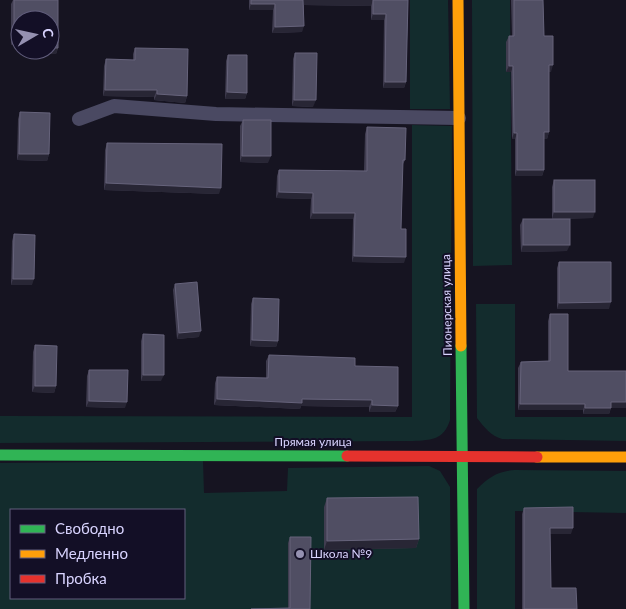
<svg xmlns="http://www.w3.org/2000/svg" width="626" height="609" font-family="Lato,sans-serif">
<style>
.green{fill:#132c2d;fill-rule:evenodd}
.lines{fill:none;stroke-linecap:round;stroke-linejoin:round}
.lane{stroke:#4a4962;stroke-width:14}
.fast{stroke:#30b455;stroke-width:11}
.slow{stroke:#ff9f0a;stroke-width:11}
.jam{stroke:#e5322d;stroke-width:11}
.wall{fill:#403d50}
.shaded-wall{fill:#282635}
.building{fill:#504e63;stroke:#66637b}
.poi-dot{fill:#9591b1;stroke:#130f26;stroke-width:2}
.labels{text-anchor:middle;stroke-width:4;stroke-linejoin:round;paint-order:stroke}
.street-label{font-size:12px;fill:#d9d4ff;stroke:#130f26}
.poi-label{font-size:12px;fill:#d9d4ff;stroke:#130f26;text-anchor:start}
</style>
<rect width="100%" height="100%" fill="#161421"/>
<g class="green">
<path d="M410,0H448L450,109H410Z"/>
<path d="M472,0H510L512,265L473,266Z"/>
<path d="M412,125L452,126L450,420C444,440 431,440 413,441L0,443V416L412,417Z"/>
<path d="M476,304H515V417H626V441L502,439C491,436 484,427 477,418Z"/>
<path d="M203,461L204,493L287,491L288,468L429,466L440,471L450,487L451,609H0V463ZM11,510H184V598H11Z"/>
<path d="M515,470L626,471V513L515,511V609H477V489C489,477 498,471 515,470Z"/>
</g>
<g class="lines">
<path class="lane" d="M79,119L114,106L216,114L459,118"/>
<g class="fast">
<path d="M461,346L464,609"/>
<path d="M0,455L347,456"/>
</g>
<g class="slow">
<path d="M458,0L461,346"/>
<path d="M537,457H626"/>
</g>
<path class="jam" d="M347,456L537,457"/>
</g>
<g class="wall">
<path d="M13,0H58V48L56,54H28V50H50V20L20,45H11V4Z"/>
<path d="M249,0H408L406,82L404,88H383L384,20H371V6L304,5L302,32L272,33L273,10H249Z"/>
<path d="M511,0H543L544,36L551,72H549V132L547,139H544V170L542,176H515V139H512L511,72H506V42L509,36H512Z"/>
<path d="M135,48L187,96L185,103L154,100V97L103,96L104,66L106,59L133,60V54Z"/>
<path d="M295,53L313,107L292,106L293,59Z"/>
<path d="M228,55L247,93L245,99H225L226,61Z"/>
<path d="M20,112L49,154L47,161L17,160L18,119Z"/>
<path d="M243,120L268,163L240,162V126Z"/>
<path d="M367,127L405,160L402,166L401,229L404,263L352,262L353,219H310L311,199L276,198L277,176L279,170L364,171L365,134Z"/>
<path d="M107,143L219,194L104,190L105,150Z"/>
<path d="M554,180L593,218L552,219V187Z"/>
<path d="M523,219L567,251L521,252L520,225Z"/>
<path d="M14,234L32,285H11L12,241Z"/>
<path d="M559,262L609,309H557V268Z"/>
<path d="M175,284L199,337L177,339L173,290Z"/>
<path d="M253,298L278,341L276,347L250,346L251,304Z"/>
<path d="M550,314L568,371H626V408H611L609,414H583V410H518V368L521,362L548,361V321Z"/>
<path d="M143,334L161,381H141V341Z"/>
<path d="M35,345L56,386L54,393L32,392L33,352Z"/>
<path d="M269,355L355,366L398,406L395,412H369V407L301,406L300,409L214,405L215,383L217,377L266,378V361Z"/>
<path d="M89,370L125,408L86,407L87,376Z"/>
<path d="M327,498L419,539L416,548L324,550V507Z"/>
<path d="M524,508L571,534H550L551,588L577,609H522V514Z"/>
<path d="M290,537L310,609L288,608V543Z"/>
</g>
<g class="shaded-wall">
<path d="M303,0H373L371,6L301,5Z"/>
<path d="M251,4H275L273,10H249Z"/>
<path d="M373,14H386L384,20H371Z"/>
<path d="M304,26L302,32L272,33L275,27Z"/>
<path d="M20,38V45H11L14,39Z"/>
<path d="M50,48H58L56,54H28L30,50H50Z"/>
<path d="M549,65H553L551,72H547Z"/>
<path d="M509,66H513L511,72H506Z"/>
<path d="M385,82H406L404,88H383Z"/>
<path d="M105,90H157L154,97L103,96Z"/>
<path d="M227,92L247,93L245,99H225Z"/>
<path d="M157,94L187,96L185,103L154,100Z"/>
<path d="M294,100H316L313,107L292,106Z"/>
<path d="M544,132H549L547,139H541Z"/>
<path d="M514,133H517L515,139H512Z"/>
<path d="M19,154H49L47,161L17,160Z"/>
<path d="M242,156H271L268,163L240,162Z"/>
<path d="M517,170H544L542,176H515Z"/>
<path d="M106,183L221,188L219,194L104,190Z"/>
<path d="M279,192L313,193L311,199L276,198Z"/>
<path d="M554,212H595L593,218L552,219Z"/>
<path d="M313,213H355L353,219H310Z"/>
<path d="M523,245H570L567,251L521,252Z"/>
<path d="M354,256L406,257L404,263L352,262Z"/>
<path d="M13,279H34L32,285H11Z"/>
<path d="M611,302L609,309H557L559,303Z"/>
<path d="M201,331L199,337L177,339L179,333Z"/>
<path d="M252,340L278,341L276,347L250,346Z"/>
<path d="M143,375H164L161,381H141Z"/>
<path d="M35,386H56L54,393L32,392Z"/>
<path d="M217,399H302L372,400L369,407L301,406L300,409L214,405Z"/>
<path d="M89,401L127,402L125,408L86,407Z"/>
<path d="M611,402H626V408H611L609,414H583L585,408Z"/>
<path d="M520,404H585L583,410H518Z"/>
<path d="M372,405L398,406L395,412H369Z"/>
<path d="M550,528H573L571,534H548Z"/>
<path d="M419,539L416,548L324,550L327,541Z"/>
</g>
<g class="building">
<path d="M14,0H58V48H50V20H20V38L14,39Z"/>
<path d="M251,0H303L304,26L275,27V4H251Z"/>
<path d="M373,0H408L406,82H385L386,14H373Z"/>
<path d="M514,0H543L544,36H553V65H549V132H544V170H517V133H514L513,66H509V36H514Z"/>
<path d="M135,48L188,49L187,96L157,94V90H105L106,59L135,60Z"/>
<path d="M295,53H317L316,100H294Z"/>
<path d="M228,55H247V93L227,92Z"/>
<path d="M20,112L50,113L49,154H19Z"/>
<path d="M243,120H271V156H242Z"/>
<path d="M367,127L406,128L405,160H403L401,229H406V257L354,256L355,213H313V193L279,192V170L367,171Z"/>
<path d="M107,143L222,144L221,188L106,183Z"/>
<rect x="554" y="180" width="41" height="32"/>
<rect x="523" y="219" width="47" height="26"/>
<path d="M14,234L35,235L34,279H13Z"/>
<path d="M559,262H611V302L559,303Z"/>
<path d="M197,282L201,331L179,333L175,284Z"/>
<path d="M253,298L279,299L278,341L252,340Z"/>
<path d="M550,314H568V371H626V402H611V408H585V404H520L521,362L550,361Z"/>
<path d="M143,334L164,335V375H143Z"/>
<path d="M35,345L57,346L56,386H35Z"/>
<path d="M269,355L355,358V366L398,367V406L372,405V400L302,399V403L217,399V377L268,378Z"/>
<path d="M89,370H128L127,402L89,401Z"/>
<path d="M418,497L419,539L327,541V498Z"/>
<path d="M573,507V528H550L551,588H576L577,609H524V508Z"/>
<path d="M290,537H311L310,609H251L290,608Z"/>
</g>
<circle class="poi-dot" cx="300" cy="554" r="5"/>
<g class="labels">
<g class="street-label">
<text transform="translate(447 305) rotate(-91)" y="4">Пионерская улица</text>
<text x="313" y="446">Прямая улица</text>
</g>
<g class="poi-label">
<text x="310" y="558">Школа №9</text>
</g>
</g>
<rect x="10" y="509" width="175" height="90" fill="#130f26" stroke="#625e7d"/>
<rect x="20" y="525" width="25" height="8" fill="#30b455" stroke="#625e7d"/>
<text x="55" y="534" font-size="15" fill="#d9d4ff">Свободно</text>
<rect x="20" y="550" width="25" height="8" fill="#ff9f0a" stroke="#625e7d"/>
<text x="55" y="559" font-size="15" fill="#d9d4ff">Медленно</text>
<rect x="20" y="575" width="25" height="8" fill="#e5322d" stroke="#625e7d"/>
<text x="55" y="584" font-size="15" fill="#d9d4ff">Пробка</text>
<g transform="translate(35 35) rotate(81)"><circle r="24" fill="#130f26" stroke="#625e7d"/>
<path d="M0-4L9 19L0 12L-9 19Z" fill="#9591b1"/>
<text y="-8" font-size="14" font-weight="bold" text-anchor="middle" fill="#d9d4ff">С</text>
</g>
</svg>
